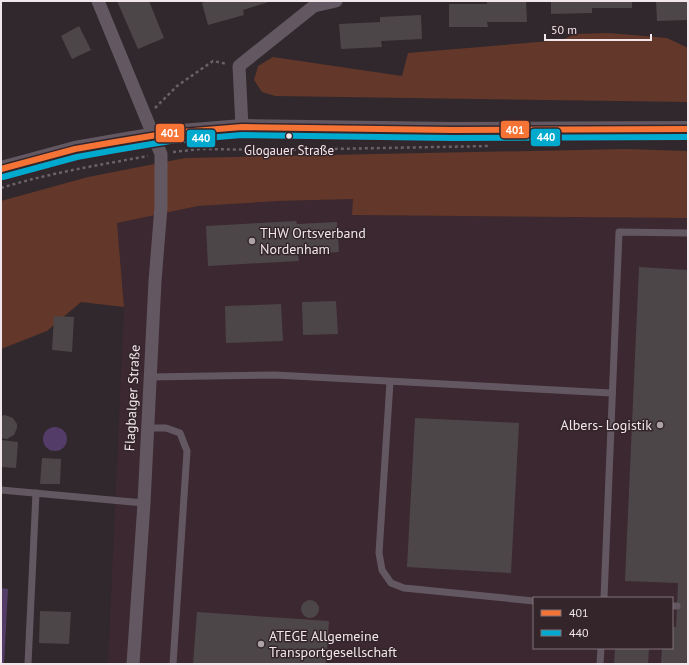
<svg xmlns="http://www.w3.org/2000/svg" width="689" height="665" font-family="'PT Sans',sans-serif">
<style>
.built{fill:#3c2830;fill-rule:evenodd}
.green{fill:#633729}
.water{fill:#533c67}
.building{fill:#4d4648}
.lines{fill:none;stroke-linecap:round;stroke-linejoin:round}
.path{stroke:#6a6168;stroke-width:2.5;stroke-dasharray:3 3;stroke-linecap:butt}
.service{stroke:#635862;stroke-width:7}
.minor{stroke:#635862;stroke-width:13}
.tertiary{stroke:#635862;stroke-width:16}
.bus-1-casing{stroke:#34252b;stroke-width:9}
.bus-2-casing{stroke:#34252b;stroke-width:9}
.bus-1{stroke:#f57335;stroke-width:6}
.bus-2{stroke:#00a9ce;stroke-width:6}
.bus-dot{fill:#f1e7eb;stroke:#34252b;stroke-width:1.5}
.poi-dot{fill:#ada4a8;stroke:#34252b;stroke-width:1.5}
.labels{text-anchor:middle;stroke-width:3;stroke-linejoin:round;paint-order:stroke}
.bus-label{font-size:13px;fill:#f1e7eb;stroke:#34252b}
.poi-label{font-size:14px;fill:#f1e7eb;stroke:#34252b;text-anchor:start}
.street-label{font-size:14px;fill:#f1e7eb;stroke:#34252b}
.line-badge{stroke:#34252b;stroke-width:1.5}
.badge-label{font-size:11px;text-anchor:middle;font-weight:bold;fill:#fff}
</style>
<rect width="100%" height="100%" fill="#30282c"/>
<path class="built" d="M353,199V215L688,218V664H108L124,307L117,223L198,206L278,201ZM534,598H672V648H534Z"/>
<g class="green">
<path d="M609,33L667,38L688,48V102L275,96L262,92L254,80L258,66L273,57L402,76L408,53L562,40L575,34Z"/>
<path d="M625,149L688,151V218L352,215L353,199L278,201L198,206L117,223L124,307L81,302L47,331L1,349V201L88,177L185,158Z"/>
</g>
<g class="water">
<circle cx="55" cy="439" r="12"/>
<path d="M1,588L8,589L4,664H1Z"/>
</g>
<g class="building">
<path d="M117,1H149L164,38L138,49Z"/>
<path d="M207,1H272L243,10L244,15L208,25L202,3Z"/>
<path d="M487,1H526L527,22H487L488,27H449V4H487Z"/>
<path d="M551,1H632V8H592V13L551,14Z"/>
<path d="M656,1H688V20L657,21Z"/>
<path d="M421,15L422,39L381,41L382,47L341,49L339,24L380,22V17Z"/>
<path d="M79,26L91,50L72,59L61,36Z"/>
<path d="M296,221L297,224L337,222L339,252L298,255L299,261L208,266L206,226Z"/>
<path d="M639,267L688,270V664H661L662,648H672V627H676L678,583L625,581Z"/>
<path d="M336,301L338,334L303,335L302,302Z"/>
<path d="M281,304L283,341L226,343L225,306Z"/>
<path d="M54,316L74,317L72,352L52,350Z"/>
<path d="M5,415L13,418L17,424V428L14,435L7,439L1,438V416Z"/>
<path d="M415,418L519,423L511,573L407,567Z"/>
<path d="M1,440L18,442L16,468L1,467Z"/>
<path d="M42,458L61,459L60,484H40Z"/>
<circle cx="310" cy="609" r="9"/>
<path d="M40,611L71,612L69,644L39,643Z"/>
<path d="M197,612L329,621L326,664H193Z"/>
<path d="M615,648H649L648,664H614Z"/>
</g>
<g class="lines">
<g class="path">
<path d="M155,108L177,86L213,61L227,64"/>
<path d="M173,152L201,149L277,150L490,146"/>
<path d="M1,188C49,173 99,165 148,156"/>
</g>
<g class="service">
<path d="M149,377L275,375L611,393"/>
<path d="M390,382L379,553L382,570L391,583L404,588L534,601"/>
<path d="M147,428H166L180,433L187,451L173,664"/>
<path d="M1,490L144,503"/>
<path d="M604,598L619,232L688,233"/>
<path d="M672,606H677"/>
<path d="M28,664L36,493"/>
<path d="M600,664L601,648"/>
</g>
<g class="minor">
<path d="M98,1L161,154V207L155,281L144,503L133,664"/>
<path d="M242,127L239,66L314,6L336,1"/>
</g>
<path class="tertiary" d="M1,169L75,149L115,142L169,133L242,127L453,130L688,129"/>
<g class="bus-1-casing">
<path id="bus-1" d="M1,169L75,149L115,142L169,133L242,127L453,130L688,129"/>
</g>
<g class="bus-2-casing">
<path id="bus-2" d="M3,177L77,157L116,150L170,141L242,135L453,138L688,137"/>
</g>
<use href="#bus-1" class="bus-1"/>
<use href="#bus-2" class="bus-2"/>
</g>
<circle class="bus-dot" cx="289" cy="136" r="3.5"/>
<g class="poi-dot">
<circle cx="252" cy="241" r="4"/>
<circle cx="660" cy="425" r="4"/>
<circle cx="261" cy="644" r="4"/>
</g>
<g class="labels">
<g class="bus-label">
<text x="289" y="155">Glogauer Straße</text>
</g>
<g class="poi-label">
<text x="260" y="238">THW Ortsverband<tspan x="260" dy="16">Nordenham</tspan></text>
<text x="652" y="430" text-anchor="end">Albers- Logistik</text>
<text x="269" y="641">ATEGE Allgemeine<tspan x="269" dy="16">Transportgesellschaft</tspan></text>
</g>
<g class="street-label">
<text transform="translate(132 398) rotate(-87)" y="5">Flagbalger Straße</text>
</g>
</g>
<g class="line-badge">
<rect x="500" y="120" width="30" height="19" rx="4" fill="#f57335"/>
<rect x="155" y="123" width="30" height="20" rx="4" fill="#f57335"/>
<rect x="530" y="128" width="31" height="19" rx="4" fill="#00a9ce"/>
<rect x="186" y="129" width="30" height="19" rx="4" fill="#00a9ce"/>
</g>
<g class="badge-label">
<text x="515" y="134">401</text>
<text x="170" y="137">401</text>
<text x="546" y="141">440</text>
<text x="201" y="142">440</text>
</g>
<rect width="689" height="665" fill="none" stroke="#f1e7eb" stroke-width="4"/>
<rect x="533" y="597" width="140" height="52" fill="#34252b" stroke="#807378"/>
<rect x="541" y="610" width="20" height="6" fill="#f57335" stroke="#807378"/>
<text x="569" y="617" font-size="12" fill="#f1e7eb">401</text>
<rect x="541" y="630" width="20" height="6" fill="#00a9ce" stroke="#807378"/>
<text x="569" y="637" font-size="12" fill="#f1e7eb">440</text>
<path d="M545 34v6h106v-6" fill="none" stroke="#f1e7eb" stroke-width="2"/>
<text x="551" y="34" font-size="12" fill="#f1e7eb" stroke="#34252b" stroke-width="3" paint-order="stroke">50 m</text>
</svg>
